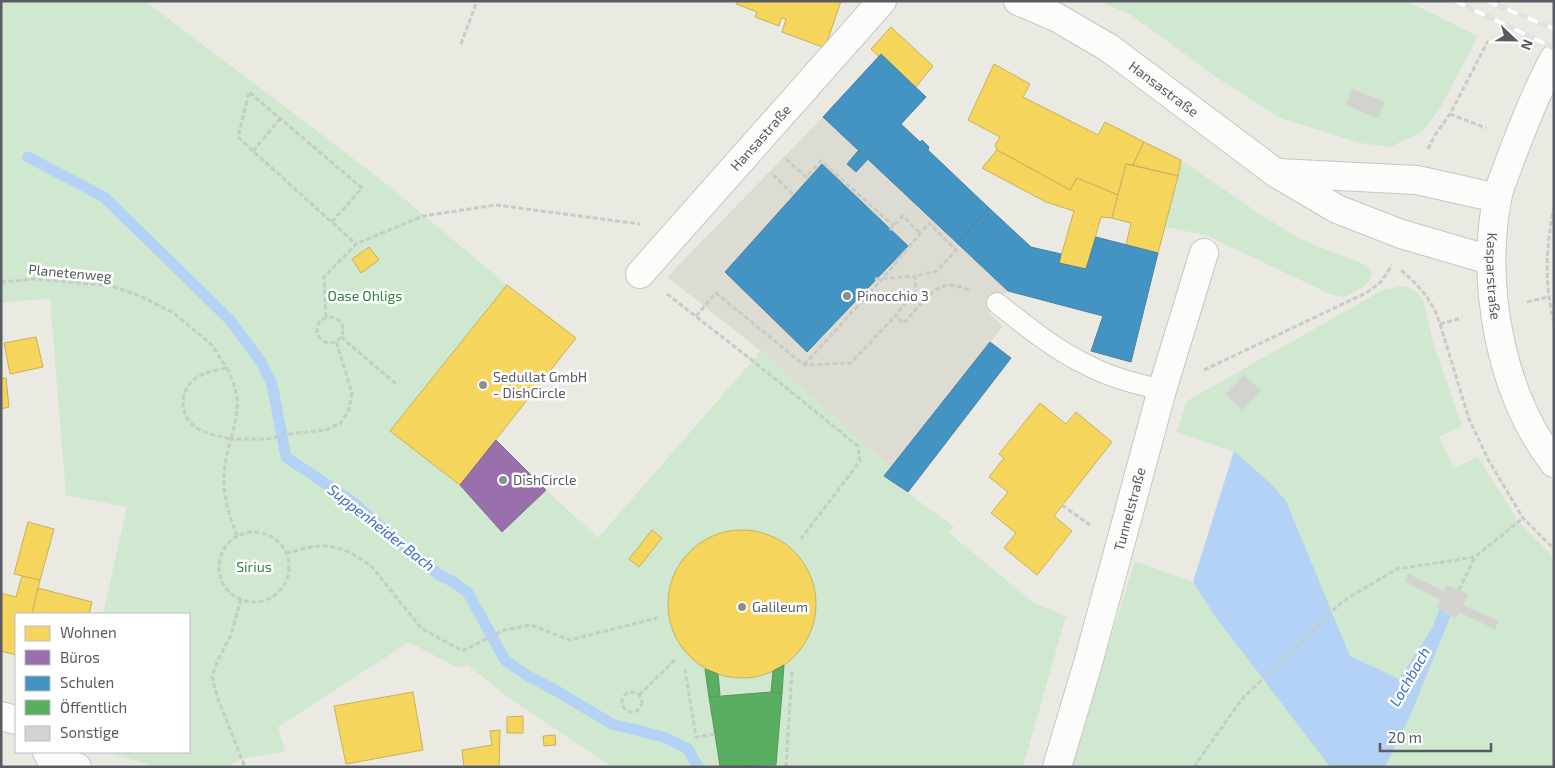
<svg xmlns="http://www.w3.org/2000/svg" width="1555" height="768" font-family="'Exo 2',sans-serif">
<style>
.education{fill:#dcdcd2}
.green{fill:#cfe8cf}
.water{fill:#b4d2f6}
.homes{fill:#f6d55c;stroke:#c7b15e}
.offices{fill:#9970ab;stroke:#866a95}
.schools{fill:#4393c3;stroke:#4982a6}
.public{fill:#5aae61;stroke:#599561}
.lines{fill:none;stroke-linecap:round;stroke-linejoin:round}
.stream{stroke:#b4d2f6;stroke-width:11}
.building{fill:#d2d2ce;stroke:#d9d8d2}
.service-casing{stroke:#c7c6c5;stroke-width:22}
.minor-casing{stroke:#c7c6c5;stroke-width:30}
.secondary-casing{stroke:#c7c7c6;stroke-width:30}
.path{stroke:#c5ccc9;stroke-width:3;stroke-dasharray:5 2.5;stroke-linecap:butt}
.service{stroke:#fcfcfb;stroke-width:20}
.minor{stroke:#fcfcfb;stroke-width:28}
.secondary{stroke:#fcfcfb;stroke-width:28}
.rail-casing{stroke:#e2e2e1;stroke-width:5.5}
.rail{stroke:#fff;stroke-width:4;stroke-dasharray:11;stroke-linecap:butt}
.poi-dot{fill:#8b8d8f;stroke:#fff;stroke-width:2}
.labels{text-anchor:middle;stroke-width:5;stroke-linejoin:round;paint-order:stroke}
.street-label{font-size:14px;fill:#585c62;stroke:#fff}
.park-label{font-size:14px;fill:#2e843d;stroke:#fff}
.poi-label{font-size:14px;fill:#585c62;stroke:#fff;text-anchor:start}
.water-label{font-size:15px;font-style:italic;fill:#386dcb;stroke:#fff}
</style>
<rect width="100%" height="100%" fill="#eae9e2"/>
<path class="education" d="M823,117L1008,291L989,313L1003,326L891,467L761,351L667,277Z"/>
<g class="green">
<path d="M1,1H145L384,182L507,285L390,431L460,485L502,532L546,490L598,538L761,351L891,467L885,476L954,527L949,533L1035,604L1066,616L1023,767H612L506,696L468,665L458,668L409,642L278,727L285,751L242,759L225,767H156L107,752H189V614H103L127,507L66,495L50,298L1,303Z"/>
<path d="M1098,1H1406L1478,36L1439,110L1422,132L1390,147L1361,143L1280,118L1216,77L1130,14Z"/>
<path d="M1181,160L1264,217L1302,240L1366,265L1372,271C1372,285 1355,292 1344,297L1330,294L1206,235L1165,227Z"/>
<path d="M1403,286L1414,290L1423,299L1434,346L1462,426L1439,437L1454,468L1478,457L1518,521L1554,558V767H1070L1135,561L1193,582L1234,452L1177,432L1187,401L1383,290Z"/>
</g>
<path class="water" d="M1234,451L1271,484L1286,501L1350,656L1399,679L1431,630L1440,609L1451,615L1410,716L1385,767H1330L1215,616L1193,582Z"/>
<g class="homes">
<path d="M737,1H841L825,48L782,32L786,19L781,18L779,26L755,17L757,12L736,4Z"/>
<path d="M891,27L933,66L915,88L881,54L879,57L871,49Z"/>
<path d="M994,64L1030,84L1023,97L1098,135L1105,122L1144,142L1133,165L1126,164L1118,195L1077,178L1070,190L997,150L995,145L1000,137L968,120Z"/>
<path d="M1144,142L1181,160L1178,176L1133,165Z"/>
<path d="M997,150L1070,190L1077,178L1118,195L1112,218L1101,217L1086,269L1059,263L1074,211L1046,202L982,168Z"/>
<path d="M1126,164L1178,176L1158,253L1126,245L1131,223L1112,218Z"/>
<path d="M369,247L379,260L361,273L352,259Z"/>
<path d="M507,285L576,338L460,485L390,431Z"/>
<path d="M36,337L43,367L10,374L4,343Z"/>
<path d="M1,378H6L9,407L1,409Z"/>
<path d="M1040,403L1066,424L1076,412L1112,442L1054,516L1072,531L1037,575L1004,548L1016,533L991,513L1008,492L989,477L1004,458L999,454Z"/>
<path d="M28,522L54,529L40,580L14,574Z"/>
<circle cx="742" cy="604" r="74"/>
<path d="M652,530L662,538L639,567L629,559Z"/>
<path d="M22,576L40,580L32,614H16V655L1,651V593L16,597Z"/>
<path d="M38,588L92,602L89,614H32Z"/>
<path d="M413,692L423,750L346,764L334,706Z"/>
<path d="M523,716V733H507V717Z"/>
<path d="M500,730L499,767H464L462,750L492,745L490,731Z"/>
<path d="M555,735L556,745L544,746L543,736Z"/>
</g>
<path class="offices" d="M496,440L546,490L502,532L460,485Z"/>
<g class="schools">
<path d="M881,54L926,97L901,124L920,142L922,140L929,147L928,150L989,208L957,243L823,117Z"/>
<path d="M858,151L868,159L856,172L847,164Z"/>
<path d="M822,164L908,246L807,352L725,272Z"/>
<path d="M989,208L1031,247L1061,254L1059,263L1086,269L1096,237L1158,253L1131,362L1091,351L1103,316L1008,291L957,243Z"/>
<path d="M990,342L1011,358L908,492L884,476Z"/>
</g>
<g class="public">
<path d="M784,665L782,693L771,692L773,671Z"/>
<path d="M705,669L718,674L720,695L709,697Z"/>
<path d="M771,692L782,693L776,765L720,766L709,697Z"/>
</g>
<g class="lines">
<path class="stream" d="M28,157L104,197L229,319L261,362L272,384L286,457L350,500L421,561L441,576L454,582L468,593L505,660L528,676L555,690L612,724L664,737L688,749L698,767"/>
</g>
<g class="building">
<path d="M1352,89L1385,102L1378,118L1346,105Z"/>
<path d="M1244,375L1261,391L1242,410L1225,394Z"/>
<path d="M1408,574L1444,591L1447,585L1468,594L1463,605L1498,621L1495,629L1459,612L1456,618L1437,608L1440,599L1405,582Z"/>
</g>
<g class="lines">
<g class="service-casing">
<path id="service" d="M997,303C1026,326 1055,350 1089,366C1112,378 1138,384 1162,390"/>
</g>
<g class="minor-casing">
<g id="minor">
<path id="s1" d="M1018,1L1056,17L1109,48L1276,173L1337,209L1401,234L1490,260"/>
<path d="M1278,173L1417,180L1497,198"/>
<path id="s2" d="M640,274L882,1"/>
<path d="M1,716L16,720"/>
<path d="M47,752L52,761L77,767"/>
<path id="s3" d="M1057,767L1088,663L1162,390L1204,253"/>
</g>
</g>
<g class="secondary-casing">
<g id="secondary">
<path id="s4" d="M1554,59C1536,92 1522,128 1509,163C1505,175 1499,187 1497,199C1481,285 1500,393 1554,463"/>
</g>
</g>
<g class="path">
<path d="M461,44L477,1"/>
<path d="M1450,114L1486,128"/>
<path d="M1428,149L1435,135L1450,114L1488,41"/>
<path d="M253,151L280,119"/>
<path d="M786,159L806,177L821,161L894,226"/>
<path d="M773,175L794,195"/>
<path d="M1554,206C1546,247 1544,282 1554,323"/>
<path d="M332,222L362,188L249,92L238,137L253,151L356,244"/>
<path d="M890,230L903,216L920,233"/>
<path d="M1401,270C1420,287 1432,299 1440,324L1462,318"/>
<path d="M875,279L915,276"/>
<path d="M1,282L35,279L111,286L138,295L172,312L211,344L227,368"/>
<path d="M667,294L753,361L858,446L860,461L801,539"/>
<path d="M1527,302L1548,297"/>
<path d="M696,316L716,293L804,365L851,363L895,316"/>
<circle cx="330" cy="330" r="13"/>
<path d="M326,317L324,277L356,244L423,216L496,205L640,224"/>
<path d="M1440,324L1469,419L1489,461L1523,518L1554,549"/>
<path d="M341,337L396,384"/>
<path d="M804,365L883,278L929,223L956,250L937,271L915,276L916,290L895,316L904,323C912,314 931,291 941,287C951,283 963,287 971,291"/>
<path d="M227,368C241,397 239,409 231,439C220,436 204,434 194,426C178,413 180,388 197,377C206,372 217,370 227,368Z"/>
<path d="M1204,370L1366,293L1381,282L1392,265"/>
<path d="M1062,505L1090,525"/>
<circle cx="254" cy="567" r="35"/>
<path d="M237,536C223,499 219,478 231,439H267L295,433L326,430L341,423L349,409L352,393L336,341"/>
<path d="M286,553C297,551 310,546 321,546C339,545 359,556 372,567L421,628L462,651L504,630L531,625L570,640L657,618"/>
<path d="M1459,590L1475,557"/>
<path d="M241,599L231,635L217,662L212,677L218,699L245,767"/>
<path d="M685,669L696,737L715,734"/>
<circle cx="632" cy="702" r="10"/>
<path d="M639,695L676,659"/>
<path d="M786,767L792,672"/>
<path d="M1194,767L1241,700L1343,601L1397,569L1475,557L1523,518"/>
</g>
<use href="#service" class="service"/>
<use href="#minor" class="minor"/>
<use href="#secondary" class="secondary"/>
<g class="rail-casing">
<g id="rail">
<path d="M1455,1L1554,48"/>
<path d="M1487,1L1554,29"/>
</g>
</g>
<use href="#rail" class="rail"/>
</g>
<g class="poi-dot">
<circle cx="847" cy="296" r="5"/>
<circle cx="483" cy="385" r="5"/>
<circle cx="503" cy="480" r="5"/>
<circle cx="742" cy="607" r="5"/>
</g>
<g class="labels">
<g class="street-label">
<text dy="5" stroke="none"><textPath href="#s1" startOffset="171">Hansastraße</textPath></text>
<text dy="5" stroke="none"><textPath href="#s2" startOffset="182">Hansastraße</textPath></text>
<text transform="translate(70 273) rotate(5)" y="5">Planetenweg</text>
<text dy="5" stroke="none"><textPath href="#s4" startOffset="229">Kasparstraße</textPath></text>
<text dy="5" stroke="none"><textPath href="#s3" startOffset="268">Tunnelstraße</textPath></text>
</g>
<g class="park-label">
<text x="365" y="301">Oase Ohligs</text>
<text x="254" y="572">Sirius</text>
</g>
<g class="poi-label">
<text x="857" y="301">Pinocchio 3</text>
<text x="493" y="382">Sedullat GmbH<tspan x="493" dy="16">- DishCircle</tspan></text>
<text x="513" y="485">DishCircle</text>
<text x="752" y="612">Galileum</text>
</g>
<g class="water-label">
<text transform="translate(381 528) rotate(38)" y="5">Suppenheider Bach</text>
<text transform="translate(1410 677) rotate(-60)" y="5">Lochbach</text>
</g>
</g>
<rect width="1555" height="768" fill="none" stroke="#585c62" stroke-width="5"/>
<rect x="15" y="613" width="175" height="140" fill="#ffffff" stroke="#bcbec0"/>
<rect x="25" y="626" width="25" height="15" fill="#f6d55c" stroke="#bcbec0"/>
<text x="60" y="638" font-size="15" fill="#585c62">Wohnen</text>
<rect x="25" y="650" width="25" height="15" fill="#9970ab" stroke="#bcbec0"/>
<text x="60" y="663" font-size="15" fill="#585c62">Büros</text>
<rect x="25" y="676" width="25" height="15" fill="#4393c3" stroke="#bcbec0"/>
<text x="60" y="688" font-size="15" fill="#585c62">Schulen</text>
<rect x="25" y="700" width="25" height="15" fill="#5aae61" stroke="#bcbec0"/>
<text x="60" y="713" font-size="15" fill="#585c62">Öffentlich</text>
<rect x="25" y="726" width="25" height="15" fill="#d2d2ce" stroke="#bcbec0"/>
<text x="60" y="738" font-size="15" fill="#585c62">Sonstige</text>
<g transform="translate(1515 40) rotate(112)" stroke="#ffffff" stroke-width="4" paint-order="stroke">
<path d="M0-4L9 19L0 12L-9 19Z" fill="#585c62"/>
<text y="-8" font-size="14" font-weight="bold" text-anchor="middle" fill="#585c62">N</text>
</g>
<path d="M1380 743v8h111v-8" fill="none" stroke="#585c62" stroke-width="2.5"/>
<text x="1388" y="743" font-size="15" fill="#585c62" stroke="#ffffff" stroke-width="4" paint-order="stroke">20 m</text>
</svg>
